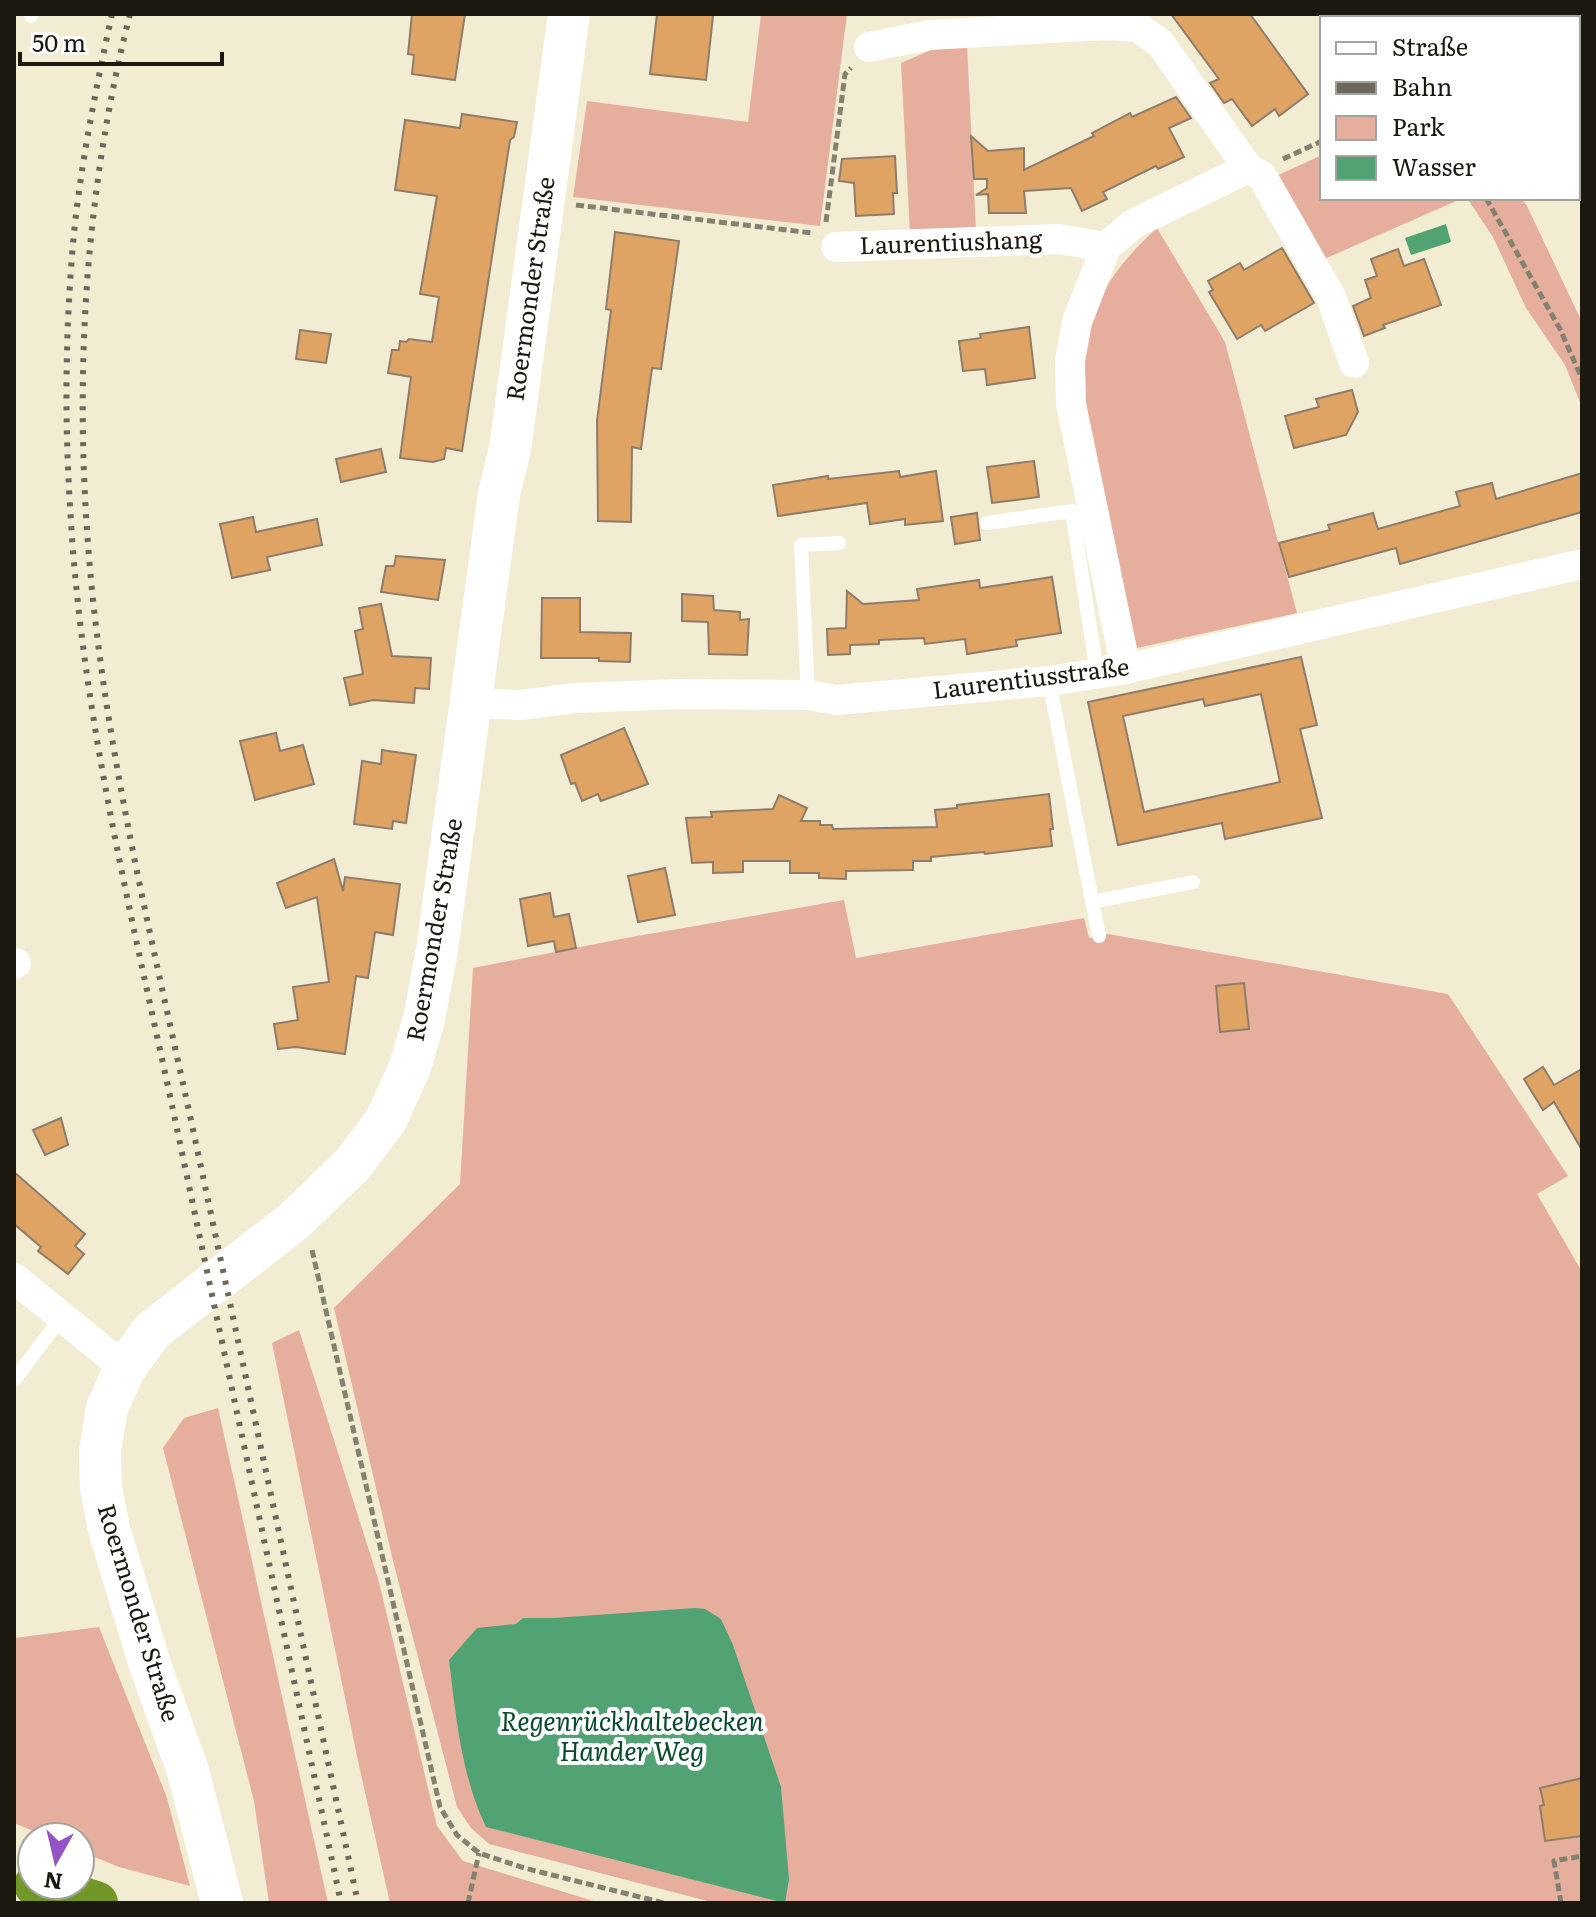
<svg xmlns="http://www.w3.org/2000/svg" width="1596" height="1917" font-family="Literata,serif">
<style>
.green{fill:#e6ae9d}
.water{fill:#51a373}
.building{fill:#dfa463;stroke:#8f7d6c;stroke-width:2;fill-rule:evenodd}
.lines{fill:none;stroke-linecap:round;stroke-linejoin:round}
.path{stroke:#858170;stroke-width:5;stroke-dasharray:8 4;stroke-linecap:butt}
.service{stroke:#fff;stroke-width:14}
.minor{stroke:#fff;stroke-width:30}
.secondary{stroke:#fff;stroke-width:42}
.motorway{stroke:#729729;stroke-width:44}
.rail{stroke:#6d695a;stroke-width:6;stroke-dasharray:4 8;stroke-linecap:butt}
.labels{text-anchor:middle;stroke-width:8;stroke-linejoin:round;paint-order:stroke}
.street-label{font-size:24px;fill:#1a180f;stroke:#fff}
.water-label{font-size:26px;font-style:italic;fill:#074a2a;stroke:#fff}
</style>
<rect width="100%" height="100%" fill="#f2ecd3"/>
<g class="green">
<path d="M761,14H847L820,226L573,197L587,101L748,122Z"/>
<path d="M967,45L976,230L910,233L901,63L940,46Z"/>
<path d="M1322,155V198H1463L1322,260L1274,177Z"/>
<path d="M1467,198H1521L1527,206L1582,322V407L1565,365L1526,308L1493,237Z"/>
<path d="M1157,228L1225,342L1297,613L1137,648L1133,640C1122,590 1111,540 1101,490C1077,378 1063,313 1157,228Z"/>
<path d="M844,900L856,958L1084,918L1089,938L1108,934L1448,994L1568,1176L1537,1194L1582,1272V1903H715L489,1844L471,1828L457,1807L394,1565L334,1308L460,1184L473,968L626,938Z"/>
<path d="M299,1330L379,1582L437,1826L463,1861L600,1903H390L358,1761L272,1343Z"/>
<path d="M218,1408L328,1903H269L254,1801L163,1448L184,1418Z"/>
<path d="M99,1627L167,1798L190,1886L119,1867L80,1851V1837H48L14,1823V1638Z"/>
</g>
<g class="water">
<path d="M1446,224L1451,242L1411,255L1405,238Z"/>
<path d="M695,1608L705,1609L721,1619L733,1645L781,1787L789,1879L785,1903L486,1827C461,1775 456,1716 449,1660L477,1628L516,1624L523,1618H554Z"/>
</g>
<g class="building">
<path d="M412,14H465L455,80L412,74L414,55L408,54Z"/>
<path d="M657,14H710L713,16L706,80L650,74Z"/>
<path d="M1171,14H1250L1308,94L1279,116L1275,109L1252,126L1232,99L1224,103L1210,83L1219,79Z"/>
<path d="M1176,97L1191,118L1169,128L1184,157L1158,169L1156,166L1103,192L1107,199L1082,211L1071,188L1024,191L1026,213H989L988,194L976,195L987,188V179H974L971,136L988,151L1024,148V170L1094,136L1092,133L1130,113L1132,117Z"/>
<path d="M462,114L517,122L514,137L510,140L462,451L446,448L444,459L433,462L400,458L411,377L388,373L392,350H399L400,341L406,342L409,339L432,342L439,297L420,294L437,196L395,190L405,120L460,128Z"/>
<path d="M895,156L897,193H893L894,214L856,216L854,183L839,181L842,159Z"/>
<path d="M615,232L679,241L661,369L652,368L641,449L632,447L631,522L598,521L597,421L611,310L606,309Z"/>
<path d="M1282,248L1314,303L1265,331L1261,325L1237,339L1209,292L1213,290L1208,281L1240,263L1244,270Z"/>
<path d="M1398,249L1404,266L1424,259L1441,305L1383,325L1385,328L1364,336L1353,306L1371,298L1365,280L1377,276L1371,259Z"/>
<path d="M1029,327L1035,378L987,385L985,369L963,371L959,341L981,338L980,334Z"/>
<path d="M300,330L331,334L326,363L296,359Z"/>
<path d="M1352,390L1358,412L1346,435L1294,448L1285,416L1319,407L1316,399Z"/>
<path d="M381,449L386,472L341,482L336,459Z"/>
<path d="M1034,461L1039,497L992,503L987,467Z"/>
<path d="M899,471L900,477L936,471L943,521L905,525V519L870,524L867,503L778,516L773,485L828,476V479Z"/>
<path d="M1582,473V512L1400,564L1396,548L1289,577L1279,543L1330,530L1328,525L1373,513L1378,529L1460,506L1456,492L1492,483L1496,499Z"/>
<path d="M977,513L980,540L955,544L951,517Z"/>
<path d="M253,517L256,532L317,519L322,545L267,557L270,570L232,578L220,524Z"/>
<path d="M396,556L445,560L438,600L381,592L386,566H394Z"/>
<path d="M1052,577L1061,633L1016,640L1017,646L967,654L965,639L925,644L924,638L879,640V644L850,645V654L828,655L827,629L846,628L847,591L863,604L919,600L917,589L979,580L980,588Z"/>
<path d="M682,594L713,596L714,610L740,612V620L749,619L747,655L709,654L708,622L682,621Z"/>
<path d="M542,598H580V632L631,633L630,662L599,661V658H541Z"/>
<path d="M381,604L392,656L431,658L429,689L415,688L414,703L373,700L350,705L344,678L363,674L355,631L363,629L359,608Z"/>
<path d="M1301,657L1317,725L1300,729L1322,818L1225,839L1222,823L1118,845L1088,702ZM1261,694L1280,782L1144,812L1123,716L1203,699L1205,706Z"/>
<path d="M624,728L648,784L601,801L598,794L582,801L575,783L571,784L561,755Z"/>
<path d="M276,733L280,751L303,745L314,784L255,800L240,741Z"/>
<path d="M382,750L416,755L406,823L393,821L392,829L354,824L362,761L381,764Z"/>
<path d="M1049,794L1053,829H1050L1052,846L985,854L984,852L931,857V861H913V870L846,871V879L819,878V873H790V861H743V872L713,873V862L692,863L686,818L712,817L711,812L773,809L779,795L807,808L801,821H820V825H832L833,829L937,827L935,810L957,808V805Z"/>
<path d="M334,859L343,891L345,877L400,884L393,935L375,932L368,978L356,976L345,1054L296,1047L278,1049L274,1024L298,1020L293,987L329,982L317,897L286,908L277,883Z"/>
<path d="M665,868L675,915L638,922L628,876Z"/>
<path d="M550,893L554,917L569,914L576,948L556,952L554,941L528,946L520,899Z"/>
<path d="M1244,983L1249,1029L1220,1032L1216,986Z"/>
<path d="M1543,1067L1554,1085L1582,1069V1150L1554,1102L1543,1110L1524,1079Z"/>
<path d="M61,1118L68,1145L45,1155L33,1130Z"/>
<path d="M14,1172L85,1234L75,1246L84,1254L68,1274L38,1251L41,1247L14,1224Z"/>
<path d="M1582,1778V1836L1545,1841L1540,1806L1544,1805L1540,1788Z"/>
</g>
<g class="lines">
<g class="path">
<path d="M1380,14L1382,18"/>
<path d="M1283,159L1322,141"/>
<path d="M1486,198L1560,329L1582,379"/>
<path d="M576,205L812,233"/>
<path d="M826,222L845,74L851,68"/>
<path d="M312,1250L440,1807L457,1835L479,1853L524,1868L664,1903"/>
<path d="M468,1903L479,1853"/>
<path d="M1561,1903L1554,1861L1582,1856"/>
</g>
<g class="service">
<path d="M31,16L32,14"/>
<path d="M987,523L1072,511L1097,673"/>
<path d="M1049,681L1099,936"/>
<path d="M808,695L801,545L839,543"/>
<path d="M1092,902L1193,882"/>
<path d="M14,1380L61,1318"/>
</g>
<g class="minor">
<path d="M1551,18L1560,14"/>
<path d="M869,47L930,35L1105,25L1138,27L1161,44L1248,168L1133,224L1106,247L1077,322L1070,361L1071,404L1126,669"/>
<path d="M1248,168L1262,176L1331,297L1354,363"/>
<path d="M836,247L1059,239L1106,247"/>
<path d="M471,703L521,705L575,698L682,694L808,695L837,700L1049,681L1126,669L1582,564"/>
<path d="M14,964L16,963"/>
<path d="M14,1278L125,1368"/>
</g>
<path class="secondary" d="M222,1903L188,1771L150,1665L109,1529L101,1488L100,1451L107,1408L125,1368L152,1331L294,1221L353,1164L386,1120L410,1067L424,1019L437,950L499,494L510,449L569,14"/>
<path class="motorway" d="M36,1885L96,1903"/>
<g class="rail">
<path d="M112,14C97,83 83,153 75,223C65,322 64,422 71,522C84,733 138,941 181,1148C234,1400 288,1651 341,1903"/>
<path d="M130,14C80,211 72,416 95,618C115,793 158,966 195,1139C249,1393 304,1648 358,1903"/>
</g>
</g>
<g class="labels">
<g class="street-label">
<text transform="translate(951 243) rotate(-2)" y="8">Laurentiushang</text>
<text transform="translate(531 289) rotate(-82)" y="8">Roermonder Straße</text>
<text transform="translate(1031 679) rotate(-7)" y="8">Laurentiusstraße</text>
<text transform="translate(435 930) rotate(-80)" y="8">Roermonder Straße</text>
<text transform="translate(138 1613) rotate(73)" y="8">Roermonder Straße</text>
</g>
<g class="water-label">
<text x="632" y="1731">Regenrückhaltebecken<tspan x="632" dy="30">Hander Weg</tspan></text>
</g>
</g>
<rect width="1596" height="1917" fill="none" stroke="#1a180f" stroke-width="32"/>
<rect x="1320" y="16" width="260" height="184" fill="#ffffff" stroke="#a3a39f" stroke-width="2"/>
<rect x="1336" y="42" width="40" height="12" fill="#ffffff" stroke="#a3a39f" stroke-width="2"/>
<text x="1392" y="56" font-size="24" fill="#1a180f">Straße</text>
<rect x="1336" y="82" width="40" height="12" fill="#6d695a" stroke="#a3a39f" stroke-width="2"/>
<text x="1392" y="96" font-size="24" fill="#1a180f">Bahn</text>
<rect x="1336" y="116" width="40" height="24" fill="#e6ae9d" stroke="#a3a39f" stroke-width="2"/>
<text x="1392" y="136" font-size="24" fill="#1a180f">Park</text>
<rect x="1336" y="156" width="40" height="24" fill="#51a373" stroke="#a3a39f" stroke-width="2"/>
<text x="1392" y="176" font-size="24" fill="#1a180f">Wasser</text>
<g transform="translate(56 1861) rotate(188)"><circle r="38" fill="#ffffff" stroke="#a3a39f" stroke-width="2"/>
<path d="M0-6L14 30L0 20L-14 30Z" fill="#9452c7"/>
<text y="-12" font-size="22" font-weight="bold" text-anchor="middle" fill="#1a180f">N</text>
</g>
<path d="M20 52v12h202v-12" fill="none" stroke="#1a180f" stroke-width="4"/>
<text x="32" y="52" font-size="24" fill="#1a180f" stroke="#ffffff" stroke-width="6" paint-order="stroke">50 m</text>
</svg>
